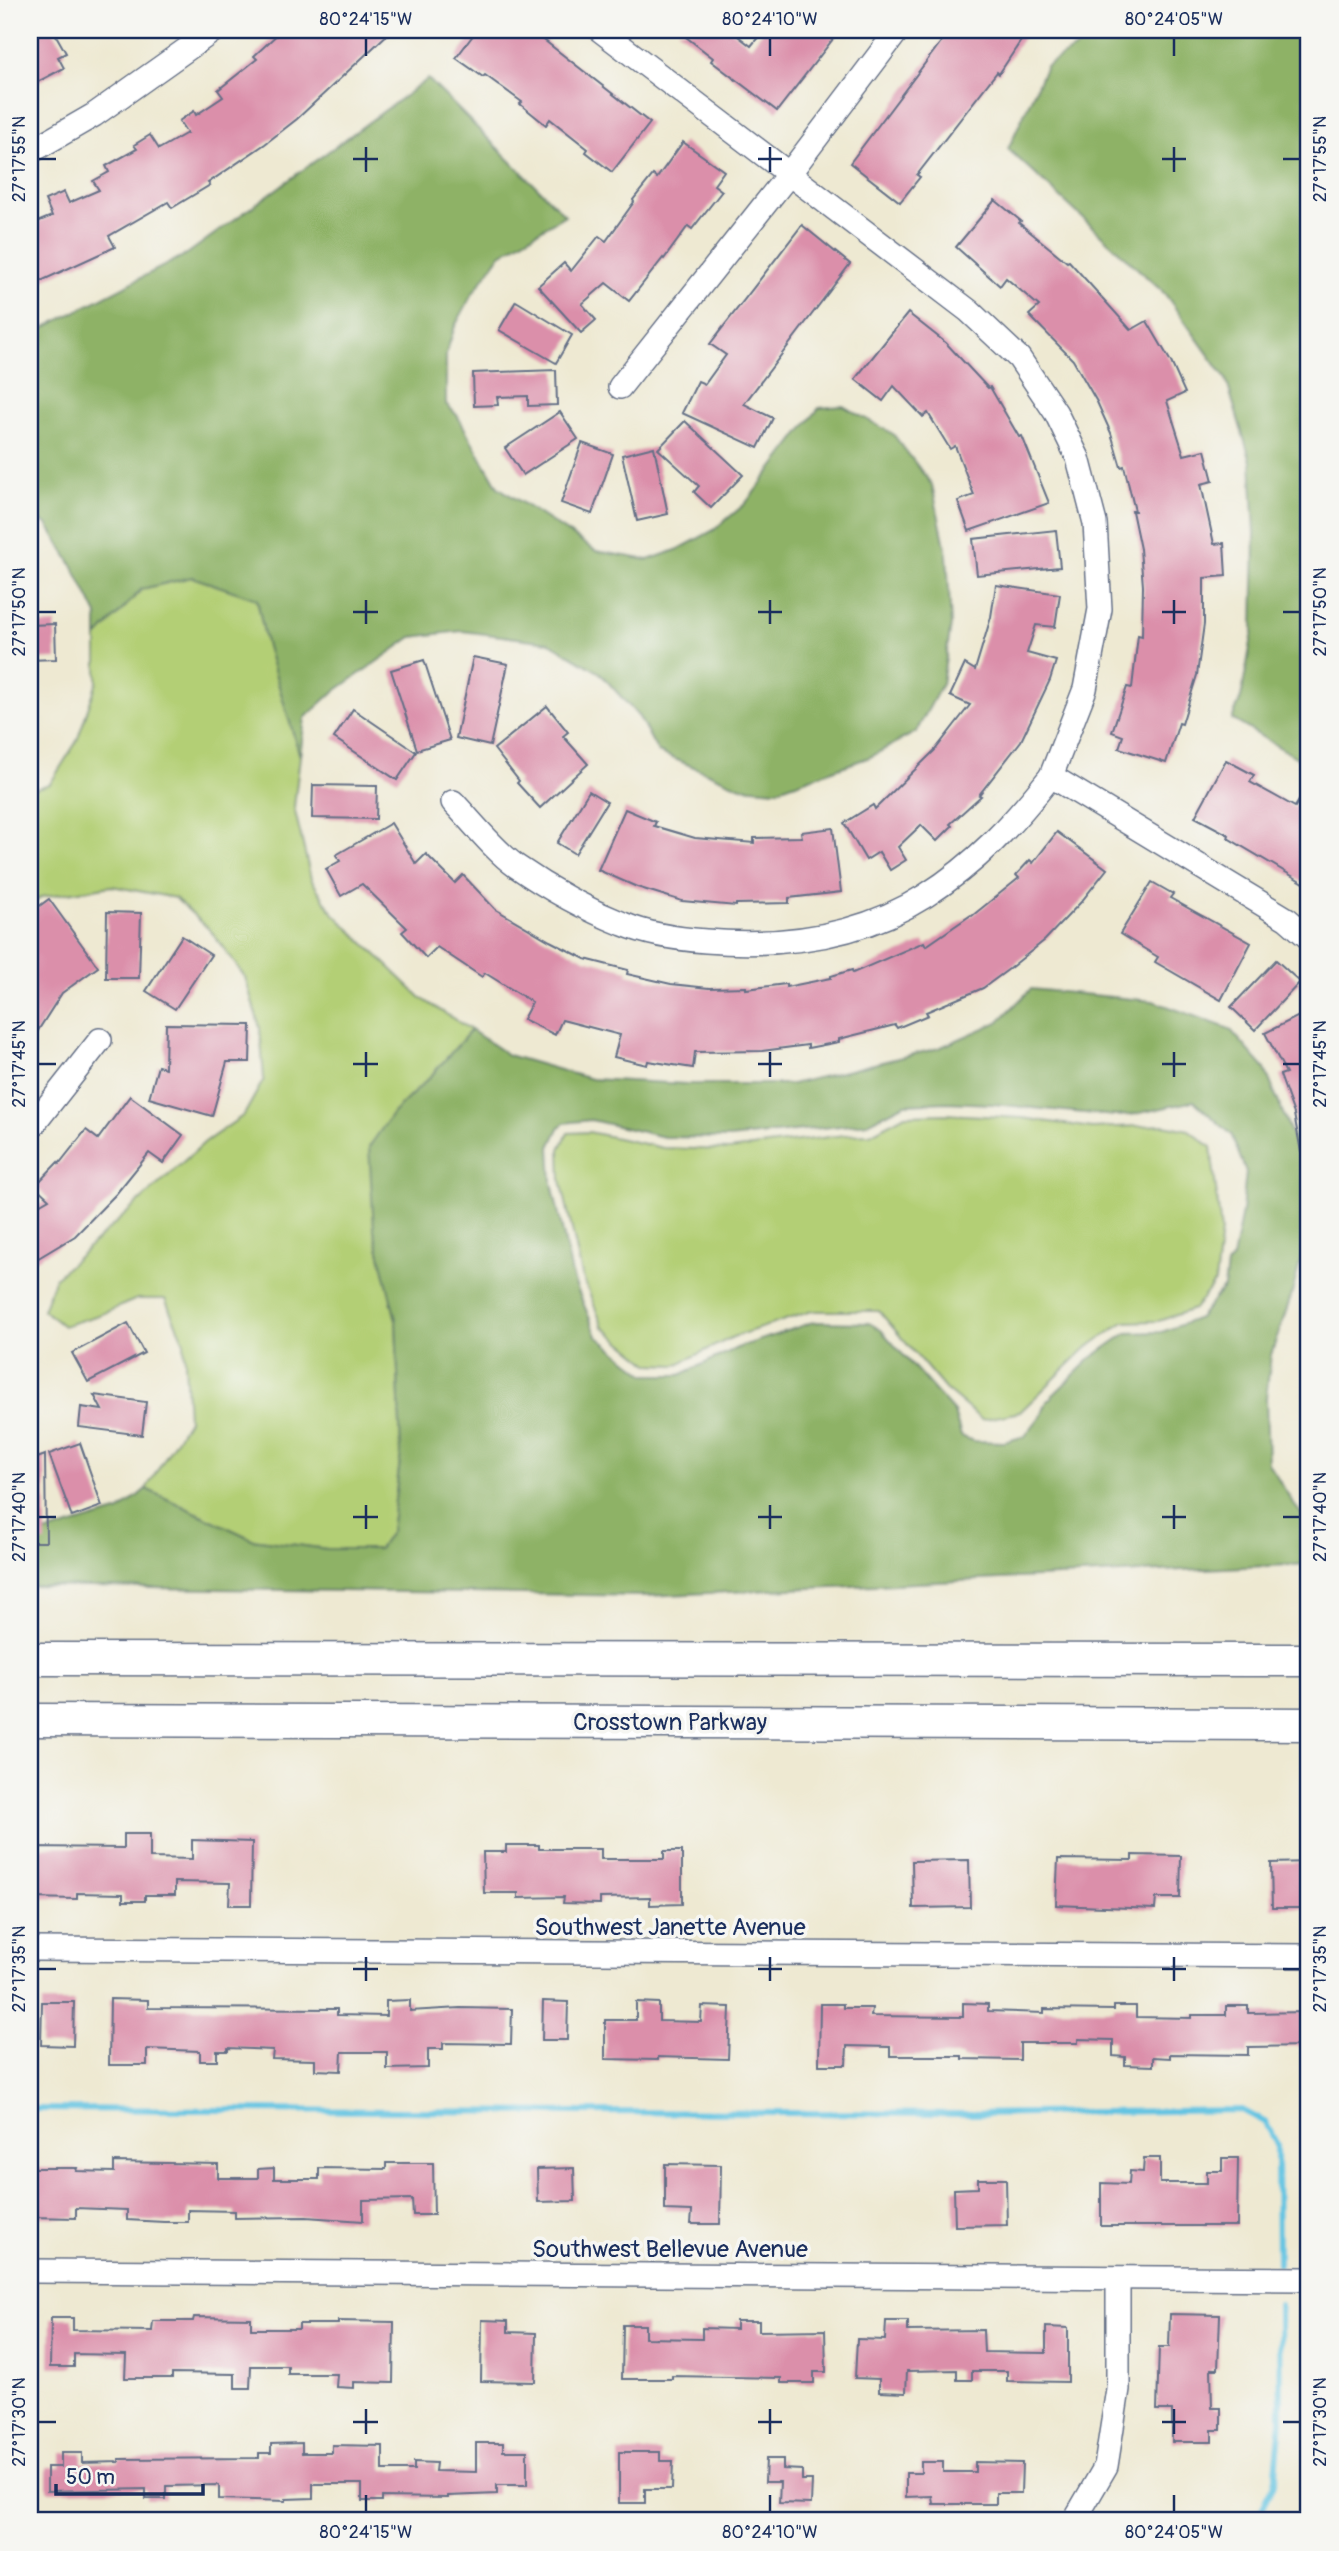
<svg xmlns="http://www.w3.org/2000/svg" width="1339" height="2551" font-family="Pangolin,sans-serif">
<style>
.green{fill:#b3cf75;stroke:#677f6a;stroke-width:2}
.forest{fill:#8eb266;stroke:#547062;stroke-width:2;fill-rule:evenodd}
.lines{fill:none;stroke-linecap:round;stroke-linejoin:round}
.stream{stroke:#64c4e2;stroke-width:6}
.building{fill:#db8faa}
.street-casing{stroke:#657087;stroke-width:26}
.secondary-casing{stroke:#657087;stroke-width:35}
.street{stroke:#fff;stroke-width:23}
.secondary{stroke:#fff;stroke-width:32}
.ticks{fill:none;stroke:#1b2f5e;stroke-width:2.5}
.labels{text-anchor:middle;stroke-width:7;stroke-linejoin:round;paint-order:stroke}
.street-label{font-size:24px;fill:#1b2f5e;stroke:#f6f6f2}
.neatline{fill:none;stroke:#1b2f5e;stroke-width:2.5}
.ticks-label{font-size:18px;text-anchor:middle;fill:#1b2f5e}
</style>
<rect width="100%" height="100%" fill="#f6f6f2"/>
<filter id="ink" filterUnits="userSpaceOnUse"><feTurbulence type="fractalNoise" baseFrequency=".0143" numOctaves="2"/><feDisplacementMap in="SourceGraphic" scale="14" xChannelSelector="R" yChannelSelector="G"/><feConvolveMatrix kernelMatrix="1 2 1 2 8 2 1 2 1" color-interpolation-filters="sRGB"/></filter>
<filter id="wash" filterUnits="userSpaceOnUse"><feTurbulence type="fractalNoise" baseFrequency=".00686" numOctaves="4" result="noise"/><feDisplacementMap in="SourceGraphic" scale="28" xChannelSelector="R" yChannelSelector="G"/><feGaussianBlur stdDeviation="1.57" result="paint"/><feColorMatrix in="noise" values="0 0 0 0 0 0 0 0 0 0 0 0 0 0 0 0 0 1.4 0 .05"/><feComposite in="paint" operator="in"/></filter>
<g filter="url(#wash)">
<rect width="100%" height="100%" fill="#eee9d2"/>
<g class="green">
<path d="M192,577L257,599L266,643L300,756L294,807L311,879L332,912L421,998L471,1030L431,1076L393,1113L374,1230L396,1320L401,1453L391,1531L379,1549H327L252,1539L146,1489L188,1420L184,1342L165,1299H137L102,1314L63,1326L43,1310L55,1278L205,1142L244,1115L264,1079L260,1028L245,977L210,930L175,898L112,886L41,897L30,907V790L50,784L77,741L97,682V637L142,589Z"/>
<path d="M945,1114L1022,1118L1092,1128L1164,1125L1189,1130L1211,1147L1221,1231L1215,1282L1194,1309L1159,1321L1124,1322L1085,1349L1020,1412L982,1420L945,1389L879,1311H812L733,1337L676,1365L649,1364L603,1327L582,1275L561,1180L560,1149L568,1133L589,1132L663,1148L729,1150L844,1135L870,1134L905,1115Z"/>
</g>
<g class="forest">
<path d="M1105,30H1309V765L1232,719L1241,698L1253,631L1255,534L1251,462L1226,379L1165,294L1008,149L1046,66Z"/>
<path d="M428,79L565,215L501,254L473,293L455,326L446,354V404L457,415L498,487L596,551L648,560L679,549L714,530L745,504L819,408L843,406L893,434L932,485L947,555L951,625L942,684L916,732L870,757L776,790L741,787L658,752L639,717L600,673L548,642L462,631L412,637L331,694L305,718L300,756L266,643L257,599L192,577L142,589L97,637V615L74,568L47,524L30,516V335L187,254Z"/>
<path d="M1031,989L1153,1001L1230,1029L1265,1069L1303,1162L1309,1229L1291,1297L1271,1355L1266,1398L1268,1463L1295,1506L1309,1523V1564L646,1596L30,1586V1534H42L120,1511L146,1489L252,1539L327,1549H379L391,1531L401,1453L396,1320L374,1230L369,1147L393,1113L431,1076L471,1030L508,1055L591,1079L687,1084H792L939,1048L998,1022ZM1194,1101L1231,1134L1246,1172L1242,1211L1233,1258L1227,1265L1224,1287L1199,1318L1162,1332L1127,1333L1091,1358L1047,1401L1042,1414L1025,1436L1004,1442L973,1441L961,1436L954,1412L881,1330L869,1323L813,1322L737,1348L680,1375H646L597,1336L573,1279L552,1183L550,1147L559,1128L564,1123L591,1120L664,1137L729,1138L868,1123L905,1104L946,1102L993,1104L1115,1116L1131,1115Z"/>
</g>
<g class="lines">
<g class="stream">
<path d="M30,2109L964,2114L1242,2110L1266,2123L1277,2145L1278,2264"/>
<path d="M1256,2521L1273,2487L1276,2474L1281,2421L1280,2305"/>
</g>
</g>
<g id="blocks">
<g class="building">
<path d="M30,30H53L66,53L58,57L64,68L30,86Z"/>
<path d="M282,30H392L297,119L265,144L208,183L210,185L172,208L168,202L109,236L115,247L30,286V225L52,216L45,200L64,192L69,203L99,190L93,181L109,172L106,166L137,149L134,145L150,135L159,149L187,133L179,121L194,111L196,115L223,97L218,90L257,59L254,56Z"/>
<path d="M477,30H531L650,123L612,172L586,152L588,149L550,119L546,125L520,104L522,102L485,75L483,77L456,58Z"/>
<path d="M677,30H730L751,46L764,30H840L777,111L711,61L713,58Z"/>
<path d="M950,30H1028L999,74L997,72L917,175L920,177L900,202L850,163Z"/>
<path d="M683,142L724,171L714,185L722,191L692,229L688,226L664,259L663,258L629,301L606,283L582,304L596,320L581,333L538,286L564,263L571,271L599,236L606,241L634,202L633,200L653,175L657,178Z"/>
<path d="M995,200L1021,221L1019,223L1067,262L1069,261L1131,330L1147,321L1171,362L1185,393L1167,401L1184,455L1205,450L1213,481L1201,484L1214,544L1224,543L1226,576L1204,578V624L1197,675L1182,724L1179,723L1166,763L1119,748L1123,736L1112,732L1127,687L1132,688L1138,635L1142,636L1143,586L1140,549L1132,511H1135L1124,466L1121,467L1111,433L1097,402L1073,360L1029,315L1039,306L1006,278L1000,286L956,247Z"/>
<path d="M802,225L850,264L744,404L773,418L758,448L682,413L698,381L705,384L726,355L710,344Z"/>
<path d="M516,301L572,335L556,363L499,330Z"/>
<path d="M908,313L946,343L988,388L990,387L1019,437L1022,436L1049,503L969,531L958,501L974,495L955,446L950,449L928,413L923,417L894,386L883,401L855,379Z"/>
<path d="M556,370L557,405L528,406V396L497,397L498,405L474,406L473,373Z"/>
<path d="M560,412L578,439L523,475L505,448Z"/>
<path d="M685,421L743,475L711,508L694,492L699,486L658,449Z"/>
<path d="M582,443L613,454L592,514L561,503Z"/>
<path d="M654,447L668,514L637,521L622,455Z"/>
<path d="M1056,530L1060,567L977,575L973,539Z"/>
<path d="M996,585L1060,594L1055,627L1036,625L1027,653L1056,661L1050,680L1021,741L979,795L981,796L950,824L952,826L937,841L921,825L898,847L906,860L890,870L879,852L866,860L844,823L873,805L875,809L935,750L970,705L950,696L965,664L975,670L991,617Z"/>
<path d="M55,624L56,659L30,660V625Z"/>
<path d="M473,657L508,664L490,746L456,738Z"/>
<path d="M424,660L450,740L417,750L391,670Z"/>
<path d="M547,706L568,732L563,736L588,764L540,808L517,783L519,781L494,749Z"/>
<path d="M353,709L416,752L397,780L334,738Z"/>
<path d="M1226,760L1254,775L1250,782L1295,807L1309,784V886L1228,838L1229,835L1195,817Z"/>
<path d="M313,785L377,786L376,819L312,818Z"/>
<path d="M589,791L607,802L575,854L557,843Z"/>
<path d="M625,809L656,822L654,826L695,838L754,843V838L802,837L801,832L833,828L841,892L789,898V903L736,904V906L682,901L637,887L598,870Z"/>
<path d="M391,823L416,864L426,854L455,883L463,875L495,909L550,941L585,959L628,970L627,974L671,984L709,988L746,987V989L786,984V987L831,978V976L852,970L853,973L924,942L926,946L971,915L972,916L1019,878L1016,875L1030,860L1033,863L1057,832L1107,869L1081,902L1045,940L1009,969L983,988L926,1012L928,1015L897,1028L895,1025L839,1039V1042L808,1048V1045L762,1051L695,1052L693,1068L648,1061L647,1065L614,1057L620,1035L562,1020L555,1035L523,1019L532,1002L485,973L482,977L437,947L426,958L402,932L407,928L362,884L341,896L326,869L340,861L336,855Z"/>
<path d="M1152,882L1173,894L1170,898L1251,943L1221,1000L1155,962L1158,957L1120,934Z"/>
<path d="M49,899L98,967L62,993L30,1043V913Z"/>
<path d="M107,912L141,913L139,978H106Z"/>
<path d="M182,936L211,955L175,1009L146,991Z"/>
<path d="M1276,960L1300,982L1255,1030L1231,1007Z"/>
<path d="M1309,1011V1151L1301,1152L1294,1114L1280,1075L1286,1073L1265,1033Z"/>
<path d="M166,1024L251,1025L250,1062H227L212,1116L149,1098L158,1066L165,1068Z"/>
<path d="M130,1096L183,1135L163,1163L149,1153L116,1194L75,1236L30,1263V1210L49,1199L35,1186L58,1162L59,1164L86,1130L98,1139Z"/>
<path d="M128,1323L144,1353L88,1382L72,1353Z"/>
<path d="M94,1395L146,1402L142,1435L79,1427L81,1407L102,1410Z"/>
<path d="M80,1443L102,1506L72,1517L49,1454Z"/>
<path d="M45,1455L46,1542H30V1461Z"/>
<path d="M124,1834H150V1858L192,1859V1840L252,1842L251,1905H229L230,1883L175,1882V1895H145V1901H123V1894L77,1893V1899L30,1898V1847L124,1848Z"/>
<path d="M506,1845H539V1849H601V1859H664V1851H682V1904L650,1905V1897L600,1898V1904L563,1903L564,1897L518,1898V1893H484L483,1852H506Z"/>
<path d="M1132,1855L1181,1856L1180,1898H1156L1155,1909L1056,1905L1058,1859L1132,1860Z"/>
<path d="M969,1860L970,1907L913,1908L912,1861Z"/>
<path d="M1309,1862V1908H1272L1271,1863Z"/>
<path d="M110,1999L148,2000V2008L337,2009V2015L386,2016V2001L410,2000V2011L460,2008L512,2009L511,2044L443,2043V2049H428V2068L387,2069V2052H342L341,2071L315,2070V2060L272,2059L273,2050L228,2048V2051H217V2061H200V2051L147,2049V2065H109Z"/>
<path d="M543,2001L568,2002L567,2040H542Z"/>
<path d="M42,2002H74L73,2046L41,2045Z"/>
<path d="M636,2002L659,2003V2021L701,2022L702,2006L730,2007L728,2059L658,2057V2060L605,2059V2020H636Z"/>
<path d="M963,2003L988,2004V2011L1044,2013V2009L1114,2010V2006H1136V2017L1192,2018V2015H1226V2006H1248V2013L1309,2012V2041H1306V2046L1248,2047V2055L1170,2054V2058L1153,2057V2066L1125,2065V2057L1113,2056V2040L1078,2039V2043H1020V2060L962,2059V2056H890V2047L847,2046L846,2065H819L820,2004H843V2008H872L871,2016L963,2017Z"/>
<path d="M1144,2158H1160V2183H1207V2171H1222V2158H1238L1237,2226H1101V2183L1129,2184L1130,2171L1143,2172Z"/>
<path d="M114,2162L218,2164V2178H258V2169L274,2168V2179H319V2168L386,2169V2163H433L434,2215H413L412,2199L363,2200V2221L306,2217L235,2218V2211L188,2210V2222H164L127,2220V2210L76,2208V2218L30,2217V2168H77L76,2171L114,2172Z"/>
<path d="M665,2164L721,2165L720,2224H691L692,2211L665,2210Z"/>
<path d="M574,2168L575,2201L538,2202L537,2169Z"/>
<path d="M978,2179H1006L1007,2225L955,2226L954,2189L978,2188Z"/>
<path d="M1170,2314L1220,2315L1218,2369H1211L1212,2408H1221V2430H1212V2442H1172V2410H1157L1159,2347H1169Z"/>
<path d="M194,2317L251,2318V2329H299V2324H338V2321L394,2322L393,2383L354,2382V2388L336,2387L337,2374H288V2366H251L250,2388H235V2374L172,2373V2378H125L126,2355L74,2354V2367H50L51,2318H73V2330L152,2331L153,2321H193Z"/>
<path d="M482,2320L508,2321V2332L536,2333L535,2382L481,2381Z"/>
<path d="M736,2321H759V2331L825,2330L826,2372H814V2383H781V2378L672,2376V2379H622L623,2325H645V2338L702,2339V2328L736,2329Z"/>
<path d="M886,2321H908V2331L983,2330L984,2352L1046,2353V2327L1068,2328V2382L1007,2381V2371H972V2380H957V2370L907,2371L906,2393L879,2392V2379L855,2378L857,2339L885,2340Z"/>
<path d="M302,2443V2453H332V2445L383,2446V2470H414V2462L436,2463L435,2471L476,2472V2443H503V2451H527V2485H497V2494L448,2496V2498L382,2497V2501H362V2484H313V2498L286,2499V2501L219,2499V2485L166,2486V2499H146V2489L47,2491V2467H61V2453H82V2463L119,2462V2459L259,2458V2453H271V2444Z"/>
<path d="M619,2452H660V2461H673L672,2489H645V2503H619Z"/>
<path d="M766,2459H783V2469L802,2470V2480H812L811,2504L779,2503L780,2482H765Z"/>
<path d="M921,2462H943V2472H975V2462L1022,2463L1021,2493H996V2504H933L932,2496L906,2497V2473H921Z"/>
</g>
</g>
</g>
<g filter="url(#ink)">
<use href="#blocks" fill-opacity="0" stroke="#657087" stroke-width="2"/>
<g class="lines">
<g class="street-casing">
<g id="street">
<path d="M600,30L969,311L1019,358L1056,413L1078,458L1095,523L1100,609L1085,689L1051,776L1287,919L1309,938"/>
<path d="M30,152L94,115L214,30"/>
<path d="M620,387L789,174L898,30"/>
<path d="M453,802C472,822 494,850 516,866C549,889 585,909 623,924C649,935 678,939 706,941C782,947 859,938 925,896C977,863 1013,824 1051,776"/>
<path d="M30,1129L100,1040"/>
<path d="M30,1949L1309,1956"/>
<path d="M30,2271L1309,2279"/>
<path d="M1074,2521L1106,2466L1118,2389V2279"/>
</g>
</g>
<g class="secondary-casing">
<g id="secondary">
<path d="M30,1659L1309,1660"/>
<path d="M30,1720L1309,1724"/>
</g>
</g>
<use href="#street" class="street"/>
<use href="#secondary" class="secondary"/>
</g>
</g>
<path class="ticks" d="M366,38V56M770,38V56M1174,38V56M366,147V172M770,147V172M1174,147V172M38,159H56M353,159H378M758,159H782M1162,159H1186M1283,159H1300M366,600V624M770,600V624M1174,600V624M38,612H56M353,612H378M758,612H782M1162,612H1186M1283,612H1300M366,1052V1077M770,1052V1077M1174,1052V1077M38,1064H56M353,1064H378M758,1064H782M1162,1064H1186M1283,1064H1300M366,1505V1529M770,1505V1529M1174,1505V1529M38,1517H56M353,1517H378M758,1517H782M1162,1517H1186M1283,1517H1300M366,1957V1981M770,1957V1981M1174,1957V1981M38,1969H56M353,1969H378M758,1969H782M1162,1969H1186M1283,1969H1300M366,2409V2434M770,2409V2434M1174,2409V2434M38,2422H56M353,2422H378M758,2422H782M1162,2422H1186M1283,2422H1300M366,2495V2512M770,2495V2512M1174,2495V2512"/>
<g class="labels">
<g class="street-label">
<text x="670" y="1730">Crosstown Parkway</text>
<text x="670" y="1935">Southwest Janette Avenue</text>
<text x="670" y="2257">Southwest Bellevue Avenue</text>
</g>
</g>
<rect width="1339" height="2551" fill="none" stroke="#f6f6f2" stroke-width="77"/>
<path d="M56 2484v10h147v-10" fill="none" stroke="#1b2f5e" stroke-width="3.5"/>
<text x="66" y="2484" font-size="21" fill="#1b2f5e" stroke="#f6f6f2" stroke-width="5" paint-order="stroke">50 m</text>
<rect x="38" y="38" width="1262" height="2474" class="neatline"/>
<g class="ticks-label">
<text x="366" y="25">80°24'15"W</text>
<text x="770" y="25">80°24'10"W</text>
<text x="1174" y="25">80°24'05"W</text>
<text transform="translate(19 159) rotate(-90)" y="6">27°17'55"N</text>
<text transform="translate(1320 159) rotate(-90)" y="6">27°17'55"N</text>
<text transform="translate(19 612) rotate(-90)" y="6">27°17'50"N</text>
<text transform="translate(1320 612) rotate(-90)" y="6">27°17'50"N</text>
<text transform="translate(19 1064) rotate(-90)" y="6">27°17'45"N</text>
<text transform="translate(1320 1064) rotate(-90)" y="6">27°17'45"N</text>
<text transform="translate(19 1517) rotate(-90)" y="6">27°17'40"N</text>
<text transform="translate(1320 1517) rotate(-90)" y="6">27°17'40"N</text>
<text transform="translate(19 1969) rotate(-90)" y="6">27°17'35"N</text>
<text transform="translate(1320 1969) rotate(-90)" y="6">27°17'35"N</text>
<text transform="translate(19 2422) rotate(-90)" y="6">27°17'30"N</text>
<text transform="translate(1320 2422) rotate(-90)" y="6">27°17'30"N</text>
<text x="366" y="2538">80°24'15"W</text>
<text x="770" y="2538">80°24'10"W</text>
<text x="1174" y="2538">80°24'05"W</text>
</g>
</svg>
